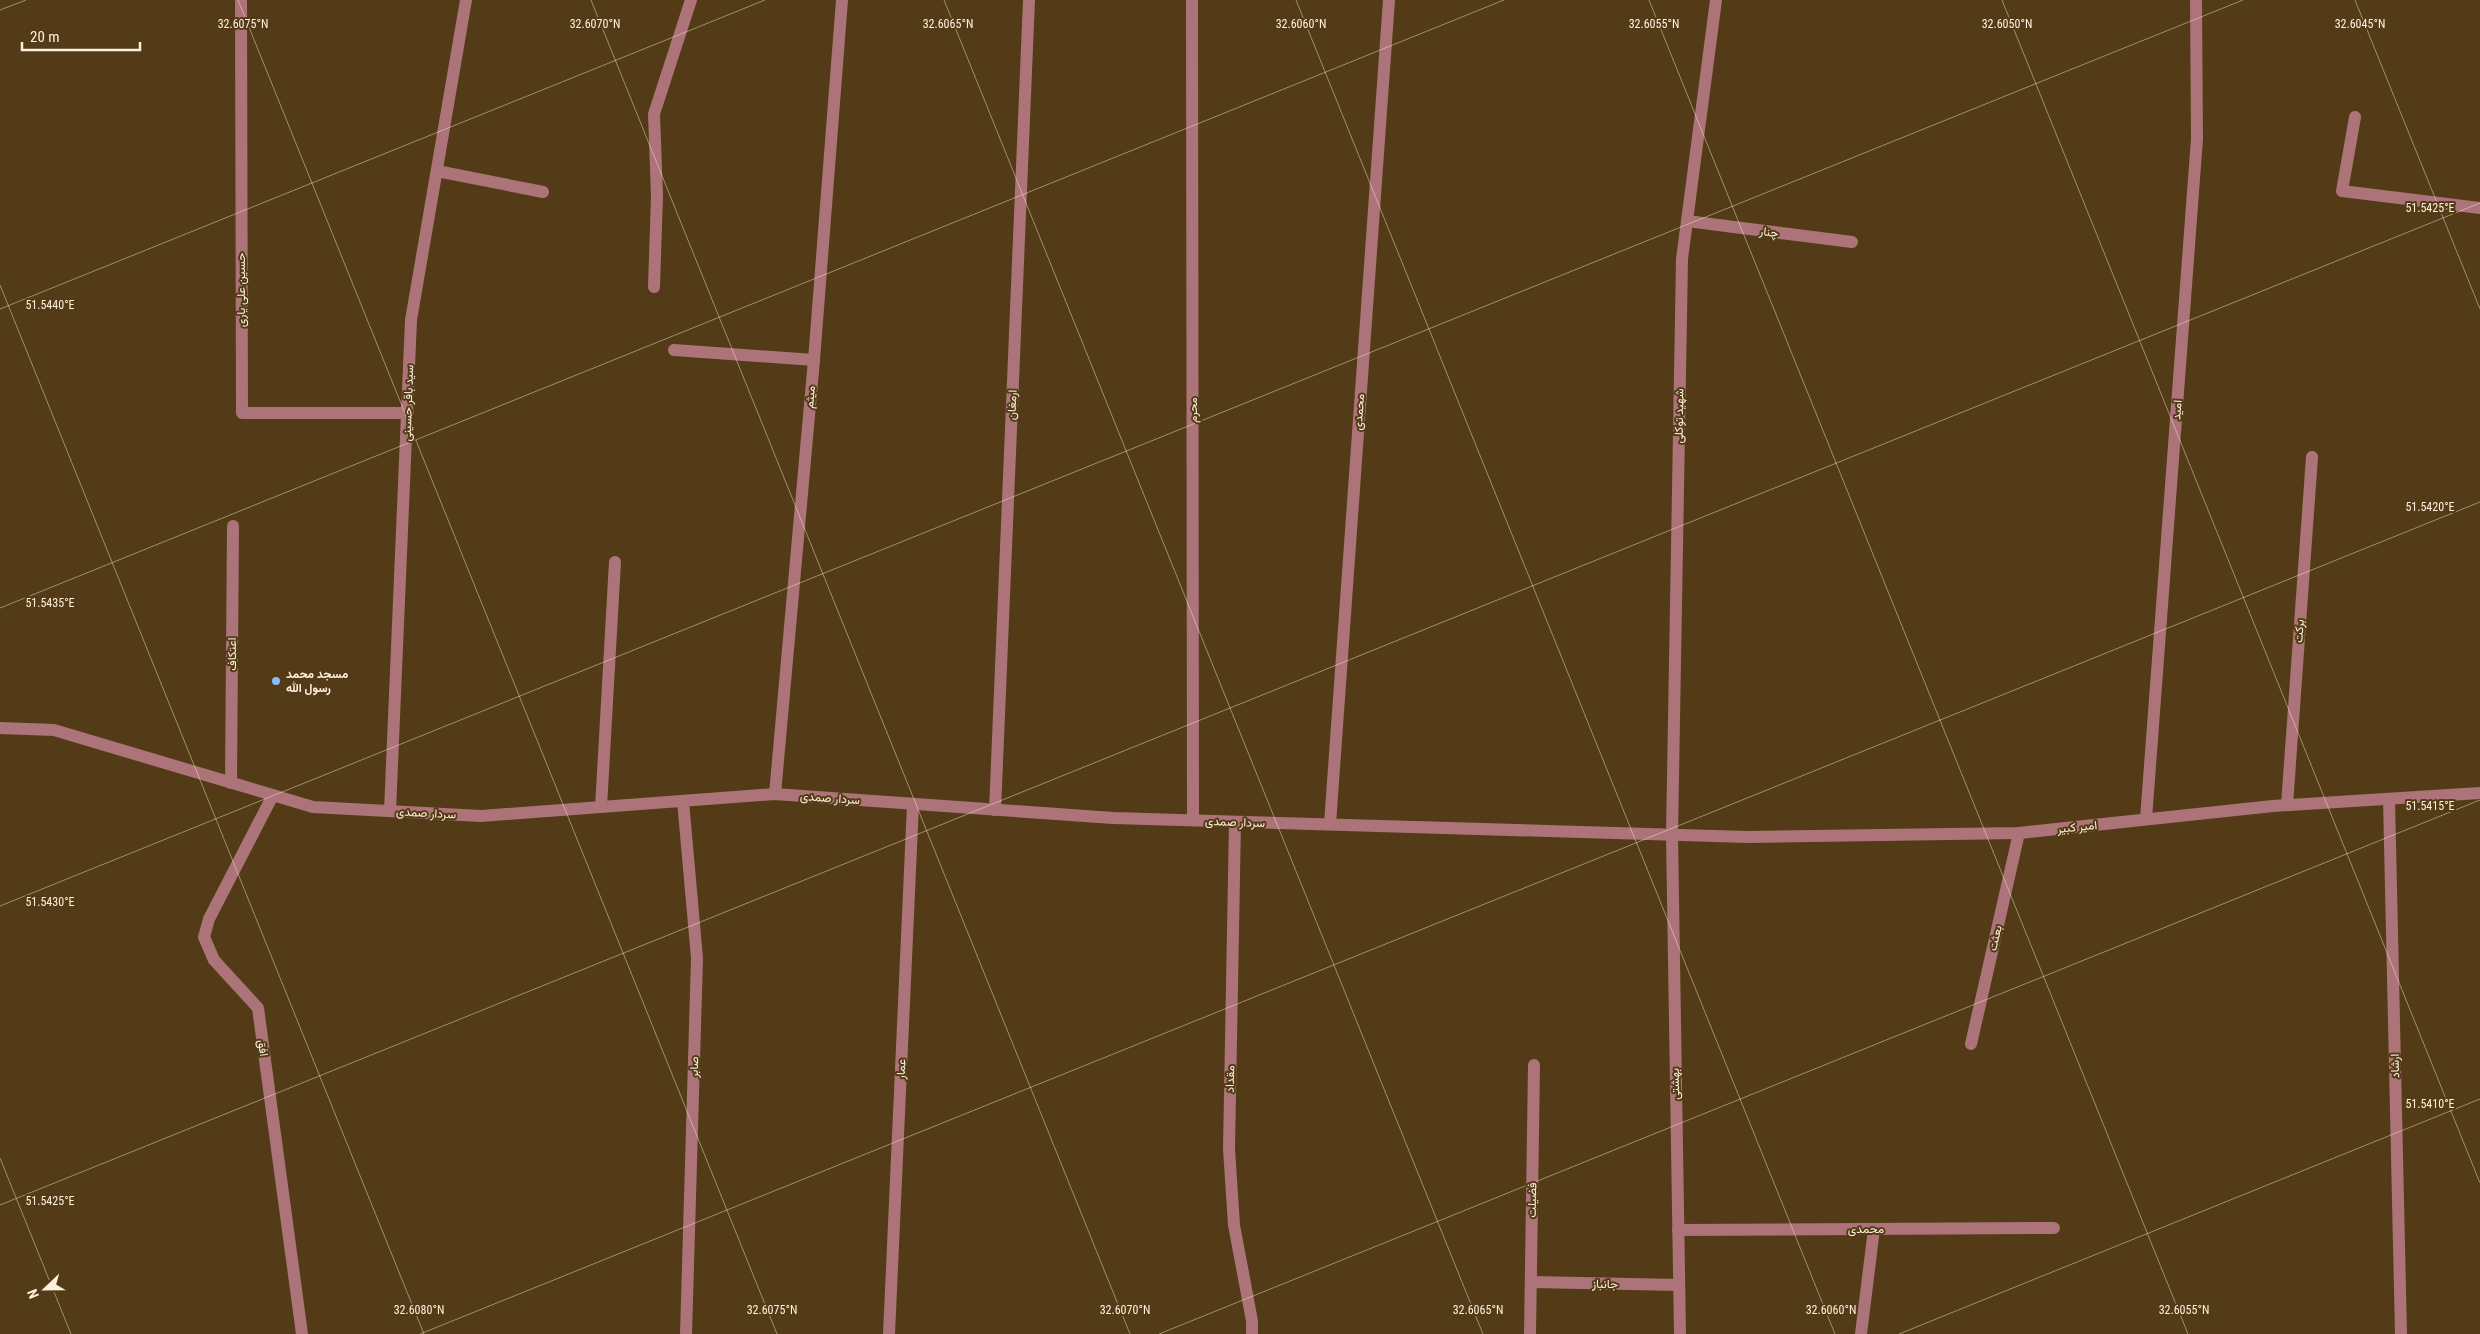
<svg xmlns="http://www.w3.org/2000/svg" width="2480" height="1334" font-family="'Roboto Condensed',Vazirmatn,sans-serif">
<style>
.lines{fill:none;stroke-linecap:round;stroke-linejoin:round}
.minor{stroke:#ac7478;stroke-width:12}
.ticks{fill:none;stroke:#fff0dc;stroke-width:1;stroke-opacity:0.45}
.poi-dot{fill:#87bbfc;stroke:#533b17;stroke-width:2}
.labels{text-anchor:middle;stroke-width:4;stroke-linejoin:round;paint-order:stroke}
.street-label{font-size:12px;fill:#fff0dc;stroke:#533b17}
.poi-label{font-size:12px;font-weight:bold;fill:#fff0dc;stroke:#533b17;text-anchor:start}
.ticks-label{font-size:12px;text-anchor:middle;fill:#fff0dc;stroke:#533b17;stroke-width:4;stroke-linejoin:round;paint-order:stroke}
</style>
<rect width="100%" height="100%" fill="#533b17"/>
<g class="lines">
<g class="minor">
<path d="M241,0L242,413H408"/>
<path d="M1192,0L1193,820"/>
<path d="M2355,117L2342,191L2480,208"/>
<path d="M437,171L543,192"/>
<path d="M1687,221L1852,242"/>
<path d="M654,287L657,196L654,114L691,0"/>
<path d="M674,350L814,360"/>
<path d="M0,728L54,730L313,807L481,816L775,794L1113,818L1747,837L2019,833L2273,806L2480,793"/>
<path d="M231,783L233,526"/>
<path d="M775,794L814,360L842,0"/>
<path d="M273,795L209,919L204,937L214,960L258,1008L302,1334"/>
<path d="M2389,799L2401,1334"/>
<path d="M683,801L697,958L686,1334"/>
<path d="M2287,805L2312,457"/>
<path d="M601,807L615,562"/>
<path d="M995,810L1029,0"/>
<path d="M390,811L411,320L466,0"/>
<path d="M2146,819L2197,139L2196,0"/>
<path d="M1235,822L1229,1149L1234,1225L1252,1321V1334"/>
<path d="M1330,824L1389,0"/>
<path d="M1971,1044L2019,833"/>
<path d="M1678,1230L2054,1228"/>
<path d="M1531,1282L1679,1285"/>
<path d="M889,1334L913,804"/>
<path d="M1530,1334L1534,1065"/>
<path d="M1680,1334L1672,835L1682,259L1716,0"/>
<path d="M1861,1334L1874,1229"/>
</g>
</g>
<path class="ticks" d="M238,0L777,1334M591,0L1130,1334M944,0L1483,1334M1296,0L1835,1334M1649,0L2188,1334M2002,0L2480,1183M2355,0L2480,309M0,10L26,0M0,285L424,1334M0,309L765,0M0,608L1504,0M0,906L2243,0M0,1158L71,1334M0,1205L2480,203M420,1334L2480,502M1159,1334L2480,800M1899,1334L2480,1099"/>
<circle class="poi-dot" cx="276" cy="681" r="5"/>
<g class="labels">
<g class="street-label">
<text transform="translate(1769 232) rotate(7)" y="4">چنار</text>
<text transform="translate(241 290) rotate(-90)" y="4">حسین علی یاری</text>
<text transform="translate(810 397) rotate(-85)" y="4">میثم</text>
<text transform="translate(408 403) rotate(-88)" y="4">سید باقر حسینی</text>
<text transform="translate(1012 405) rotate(-88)" y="4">ارمغان</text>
<text transform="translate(1193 410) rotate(-90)" y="4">محرم</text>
<text transform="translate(2177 410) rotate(-86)" y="4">امید</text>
<text transform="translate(1359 412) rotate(-86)" y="4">محمدی</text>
<text transform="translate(1679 416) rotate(-89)" y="4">شهید توکلی</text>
<text transform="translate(2299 631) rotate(-86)" y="4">برکت</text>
<text transform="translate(232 654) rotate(-90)" y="4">اعتکاف</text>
<text transform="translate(830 798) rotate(4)" y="4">سردار صمدی</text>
<text transform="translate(426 813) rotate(3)" y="4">سردار صمدی</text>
<text transform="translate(1235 822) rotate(2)" y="4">سردار صمدی</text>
<text transform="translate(2077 827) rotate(-6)" y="4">امیر کبیر</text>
<text transform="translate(1995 938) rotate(-77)" y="4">بعثت</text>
<text transform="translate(263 1048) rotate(82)" y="4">افق</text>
<text transform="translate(2395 1066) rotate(-91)" y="4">ارشاد</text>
<text transform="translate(694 1067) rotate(-88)" y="4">صابر</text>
<text transform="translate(901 1069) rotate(-87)" y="4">عمار</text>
<text transform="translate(1230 1079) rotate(-89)" y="4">مقداد</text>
<text transform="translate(1675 1084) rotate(-91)" y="4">بهشتی</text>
<text transform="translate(1532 1200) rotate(-89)" y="4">فضیلت</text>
<text x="1866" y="1233">محمدی</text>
<text transform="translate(1605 1284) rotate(1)" y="4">جانباز</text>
</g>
<g class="poi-label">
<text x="286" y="678">مسجد محمد<tspan x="286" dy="14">رسول الله</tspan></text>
</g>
</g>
<g class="ticks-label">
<text x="595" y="28">32.6070°N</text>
<text x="948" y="28">32.6065°N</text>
<text x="1301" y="28">32.6060°N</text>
<text x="1654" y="28">32.6055°N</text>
<text x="2007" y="28">32.6050°N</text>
<text x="2360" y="28">32.6045°N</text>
<text x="243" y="28">32.6075°N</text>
<text x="2430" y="212">51.5425°E</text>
<text x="50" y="309">51.5440°E</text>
<text x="2430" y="511">51.5420°E</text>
<text x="50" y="607">51.5435°E</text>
<text x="2430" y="810">51.5415°E</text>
<text x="50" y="906">51.5430°E</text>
<text x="2430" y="1108">51.5410°E</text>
<text x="50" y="1205">51.5425°E</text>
<text x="419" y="1314">32.6080°N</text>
<text x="772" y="1314">32.6075°N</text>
<text x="1125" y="1314">32.6070°N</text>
<text x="1478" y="1314">32.6065°N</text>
<text x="1831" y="1314">32.6060°N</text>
<text x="2184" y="1314">32.6055°N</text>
</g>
<g transform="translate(45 1289) rotate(248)" stroke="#533b17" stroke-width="4" paint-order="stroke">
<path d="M0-4L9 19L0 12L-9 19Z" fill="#fff0dc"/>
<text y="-8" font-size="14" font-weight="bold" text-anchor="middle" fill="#fff0dc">N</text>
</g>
<path d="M22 42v8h118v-8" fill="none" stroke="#fff0dc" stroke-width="2.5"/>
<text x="30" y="42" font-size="15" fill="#fff0dc" stroke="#533b17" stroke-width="4" paint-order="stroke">20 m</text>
</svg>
